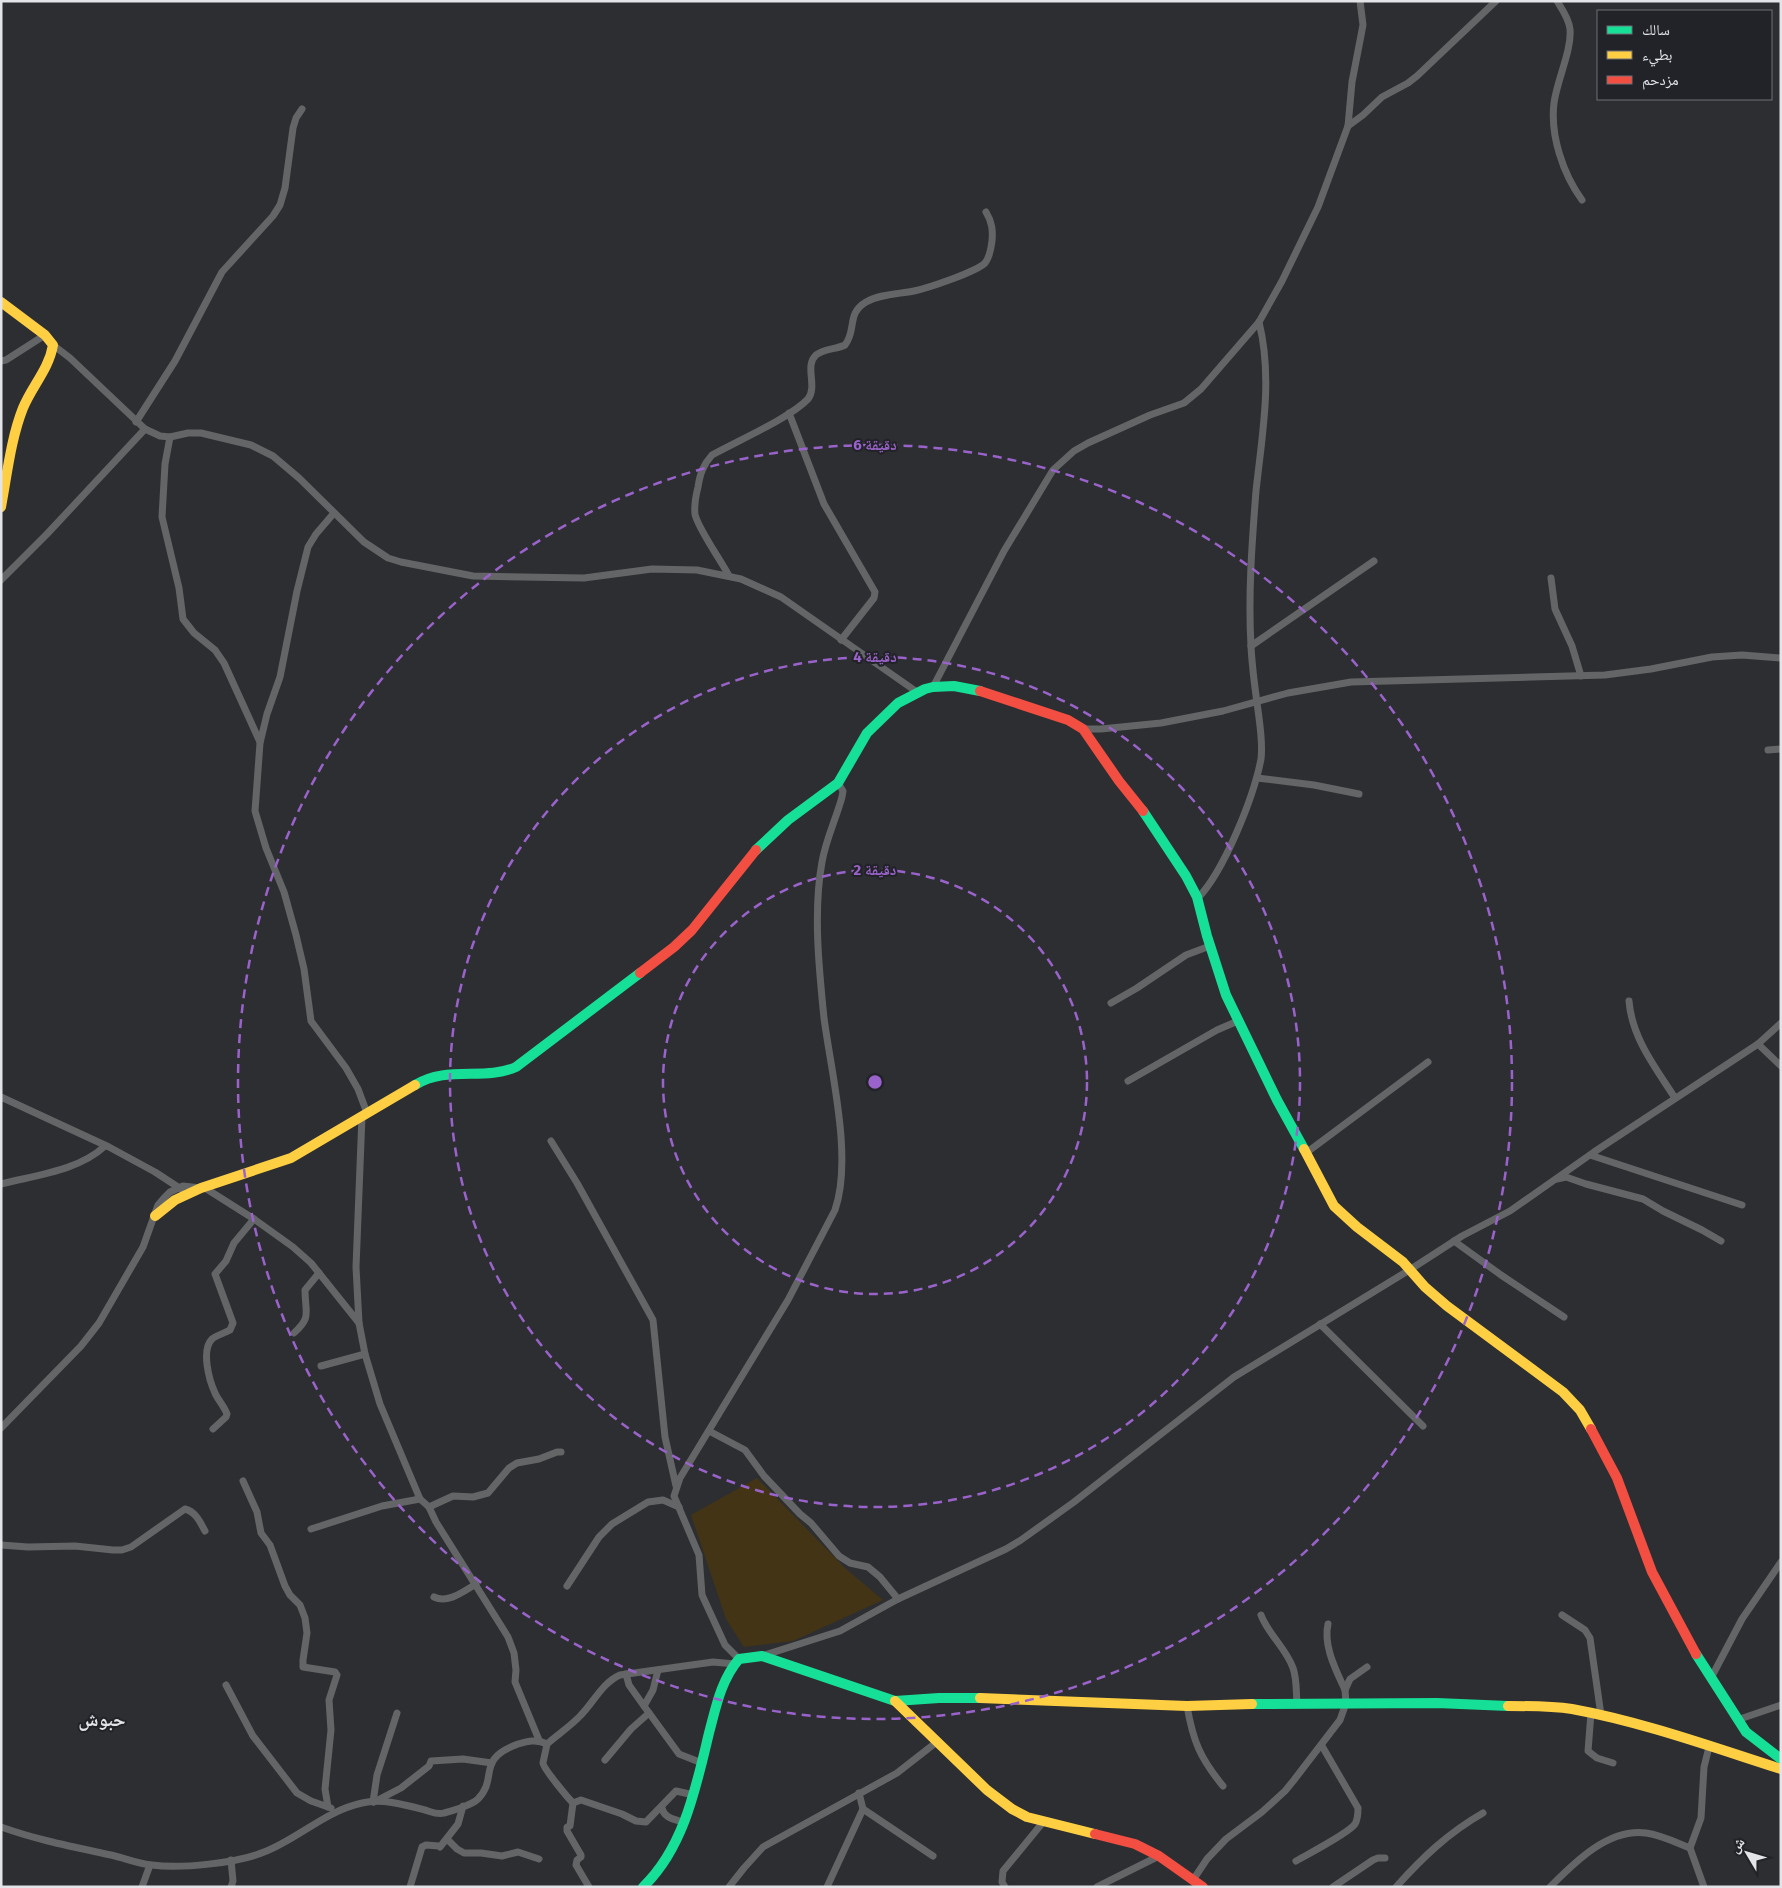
<svg xmlns="http://www.w3.org/2000/svg" width="1782" height="1888" font-family="'Fira Sans','Noto Naskh Arabic',sans-serif">
<style>
.green{fill:#433416}
.lines{fill:none;stroke-linecap:round;stroke-linejoin:round}
.street{stroke:#646567;stroke-width:7}
.fast{stroke:#16e098;stroke-width:10}
.slow{stroke:#ffcf43;stroke-width:10}
.jam{stroke:#f24e42;stroke-width:10}
.ring{fill:none;stroke:#9a63cb;stroke-width:2.5;stroke-dasharray:9 6}
.labels{text-anchor:middle;stroke-width:4;stroke-linejoin:round;paint-order:stroke}
.district-label{font-size:19px;font-weight:bold;fill:#e3e4e7;stroke:#222328}
.centre{fill:#9a63cb;stroke:#222328;stroke-width:2.5}
.ring-label{font-size:15px;text-anchor:middle;font-weight:bold;fill:#9a63cb;stroke:#222328;stroke-width:4;stroke-linejoin:round;paint-order:stroke}
</style>
<rect width="100%" height="100%" fill="#2d2e31"/>
<path class="green" d="M757,1478L845,1568L883,1600L793,1641L744,1647L726,1619L691,1515Z"/>
<g class="lines">
<g class="street">
<path d="M1557,1C1562,9 1569,19 1570,29C1572,50 1557,80 1554,103C1550,135 1563,174 1582,200"/>
<path d="M1348,126L1363,115L1382,97L1408,83L1417,76L1496,1"/>
<path d="M53,345L70,358L145,429L160,436L170,437L188,433H201L251,445L273,456L299,478L364,542L388,558L401,562L473,576L584,578L652,569L697,570L741,579L781,597L917,692"/>
<path d="M1,361L6,360L45,335"/>
<path d="M789,413L824,504L875,592L874,598L841,640"/>
<path d="M136,422L175,361L222,272L273,216L280,205L285,188L293,128L296,118L302,109"/>
<path d="M170,437L165,464L162,517L179,588L183,619L194,633L215,650L224,663L260,742"/>
<path d="M334,513L316,534L308,547L297,591L280,677L267,714L260,743L255,811L266,848L284,892L296,935L304,969L311,1021L346,1068L358,1089L367,1113"/>
<path d="M729,576C722,562 697,527 695,514C694,505 696,495 698,487C700,474 703,465 712,455C737,441 790,418 808,399C818,386 804,366 816,355C823,349 837,349 845,345C857,330 846,314 866,302C880,294 899,294 914,291C928,288 976,272 985,263C990,257 991,248 992,241C993,230 992,222 986,212"/>
<path d="M1551,578L1555,609L1572,646L1581,676"/>
<path d="M1,580L47,534L145,429"/>
<path d="M1251,646L1374,561"/>
<path d="M933,687L1004,551L1053,470L1074,451L1088,443L1150,415L1184,403L1201,389L1259,322L1282,281L1318,207L1348,126L1352,82L1363,25L1360,1"/>
<path d="M1083,729H1101L1161,723L1223,711L1288,693L1351,682L1605,675L1651,669L1712,657L1742,655L1781,658"/>
<path d="M1768,750L1781,749"/>
<path d="M1257,778L1314,785L1359,794"/>
<path d="M1197,899C1224,872 1254,796 1261,759C1263,743 1260,726 1258,710C1255,689 1252,667 1251,646C1248,595 1252,542 1256,491C1262,435 1273,378 1259,322"/>
<path d="M1629,1001C1632,1038 1655,1067 1675,1098"/>
<path d="M1111,1003L1137,988L1186,955L1210,946"/>
<path d="M1758,1044L1781,1066"/>
<path d="M1128,1081L1217,1030L1238,1021"/>
<path d="M1,1097L109,1147L155,1172L181,1189"/>
<path d="M551,1141L577,1183L653,1320L665,1437L676,1486"/>
<path d="M1306,1153L1428,1062"/>
<path d="M1590,1155L1742,1205"/>
<path d="M1557,1179L1566,1177L1586,1184L1643,1199L1663,1211L1702,1230L1721,1241"/>
<path d="M1,1184C36,1175 78,1171 105,1146"/>
<path d="M205,1188L254,1219L293,1247L311,1263L359,1323L365,1354L380,1404L420,1499L429,1507L436,1522L508,1637L514,1653L516,1670L515,1682L539,1740"/>
<path d="M1454,1241L1501,1275L1564,1317"/>
<path d="M359,1323L356,1267L362,1116"/>
<path d="M1320,1324L1423,1426"/>
<path d="M294,1333C312,1317 305,1313 305,1290L319,1273"/>
<path d="M321,1366L365,1354"/>
<path d="M1,1428L81,1346L99,1323L143,1247L158,1205L164,1198L170,1192L183,1186L201,1188"/>
<path d="M213,1429L226,1417L227,1414C224,1406 218,1400 215,1393C209,1380 201,1350 212,1339C217,1335 225,1333 230,1330L233,1323L215,1274L226,1261L234,1243L254,1219"/>
<path d="M709,1431L745,1450L764,1476L800,1514L811,1523L839,1556L850,1563L868,1567L880,1577L898,1599"/>
<path d="M243,1481L257,1512L261,1533L270,1545L285,1586L290,1595L300,1605L305,1618L307,1633L303,1660V1667L335,1672L337,1675L329,1700L331,1730L325,1789L328,1807"/>
<path d="M429,1507L453,1496L473,1497L488,1493L509,1468L517,1463L539,1459L557,1452H561"/>
<path d="M311,1529L382,1506L420,1499"/>
<path d="M1,1545L28,1547L75,1546L113,1550H122L131,1547L185,1509C196,1512 200,1522 205,1531"/>
<path d="M567,1586L599,1537L612,1524L648,1502L663,1500L679,1507"/>
<path d="M434,1597C448,1604 464,1591 476,1584"/>
<path d="M1261,1615C1268,1634 1286,1648 1293,1668C1297,1679 1296,1692 1297,1703"/>
<path d="M1562,1615L1585,1630L1590,1638L1601,1715"/>
<path d="M1328,1624C1323,1646 1336,1670 1345,1690"/>
<path d="M762,1656L840,1631L898,1599L1006,1549L1021,1540L1074,1502L1234,1377L1411,1269L1462,1236L1510,1211L1594,1152L1758,1044L1781,1023"/>
<path d="M739,1659L725,1645L702,1595L699,1555L674,1496L680,1478L788,1300L835,1210C853,1158 831,1072 824,1018C819,969 813,911 822,862C826,839 836,819 842,797L843,791L838,783"/>
<path d="M658,1670L653,1690L644,1706L679,1754L702,1763"/>
<path d="M626,1674L629,1685L644,1706"/>
<path d="M1711,1678L1742,1619L1781,1562"/>
<path d="M226,1685L253,1736L297,1793L311,1801L331,1808"/>
<path d="M1187,1706C1193,1741 1200,1758 1223,1786"/>
<path d="M1591,1713L1588,1751L1597,1758L1613,1763"/>
<path d="M1737,1720L1781,1705"/>
<path d="M547,1744C546,1750 544,1757 543,1763C543,1768 568,1798 573,1803L570,1826L567,1827V1831L581,1855V1857L577,1860L576,1865L589,1887"/>
<path d="M605,1760L631,1729L649,1713"/>
<path d="M859,1793L863,1809L933,1856"/>
<path d="M373,1802L377,1775L397,1713"/>
<path d="M374,1802L401,1788L429,1766L431,1761L463,1759L492,1763"/>
<path d="M573,1803L581,1800L622,1814L636,1821L646,1822L676,1791L694,1795"/>
<path d="M662,1808C664,1818 674,1819 682,1822"/>
<path d="M1,1827C37,1840 74,1847 111,1855C125,1858 138,1864 152,1865C180,1869 238,1863 264,1852C298,1839 325,1811 362,1803C382,1798 406,1805 425,1810C432,1812 437,1815 444,1813C452,1811 472,1805 478,1799C499,1777 475,1760 518,1744C528,1741 537,1739 547,1744C558,1734 571,1726 581,1715C594,1702 602,1683 620,1675L713,1662L735,1664"/>
<path d="M447,1839L457,1849L464,1853H481L502,1856L518,1852L539,1859"/>
<path d="M1690,1848L1701,1818L1704,1767L1709,1747"/>
<path d="M1296,1861C1308,1854 1349,1833 1355,1824C1358,1819 1358,1814 1358,1808L1322,1746"/>
<path d="M1193,1880L1207,1859L1226,1839L1262,1812L1285,1791L1294,1780L1340,1720L1346,1703L1345,1690L1350,1679L1367,1667"/>
<path d="M142,1887L150,1865"/>
<path d="M231,1887L233,1881L231,1860"/>
<path d="M410,1887L422,1847L426,1845L439,1846L440,1847L458,1824L463,1806"/>
<path d="M729,1887L744,1868L763,1847L897,1773L938,1741"/>
<path d="M827,1887L863,1809"/>
<path d="M1005,1887L1002,1882L1003,1871L1044,1821"/>
<path d="M1097,1887L1159,1856"/>
<path d="M1333,1887L1373,1860L1378,1858H1385"/>
<path d="M1396,1887C1423,1857 1448,1833 1483,1813"/>
<path d="M1550,1887C1574,1863 1608,1828 1646,1833C1661,1835 1675,1842 1690,1848L1704,1887"/>
</g>
<g class="fast">
<path d="M1143,811L1186,876L1197,897L1207,936L1226,995L1277,1100L1304,1149"/>
<path d="M756,850L788,820L838,783L867,733L898,703L925,689L933,687L954,686L980,691"/>
<path d="M415,1085C447,1065 484,1081 516,1067L640,973"/>
<path d="M1696,1654L1746,1732L1781,1759"/>
<path d="M1252,1704L1437,1703L1508,1706"/>
<path d="M643,1887C684,1848 696,1787 709,1733C716,1707 721,1680 739,1659L762,1656L895,1701L939,1698H980"/>
</g>
<g class="slow">
<path d="M1,302L45,335L53,345C49,369 32,386 23,408C11,438 7,475 1,507"/>
<path d="M1304,1149L1334,1206L1357,1227L1403,1262L1425,1287L1447,1306L1563,1392L1580,1410L1591,1429"/>
<path d="M155,1216L175,1200L201,1188L291,1158L415,1085"/>
<path d="M980,1698L1187,1706L1252,1704"/>
<path d="M895,1701L987,1790L1012,1809L1027,1817L1095,1834"/>
<path d="M1508,1706C1529,1706 1551,1706 1572,1709C1643,1722 1712,1747 1781,1769"/>
</g>
<g class="jam">
<path d="M980,691L1068,720L1083,729L1119,781L1143,811"/>
<path d="M640,973L674,947L692,930L756,850"/>
<path d="M1591,1429L1617,1478L1652,1572L1696,1654"/>
<path d="M1095,1834L1135,1844L1159,1856L1203,1887"/>
</g>
</g>
<g class="ring">
<circle cx="875" cy="1082" r="212"/>
<circle cx="875" cy="1082" r="425"/>
<circle cx="875" cy="1082" r="637"/>
</g>
<g class="labels">
<g class="district-label">
<text x="102" y="1726">حبوش</text>
</g>
</g>
<circle cx="875" cy="1082" r="8" class="centre"/>
<g class="ring-label">
<text x="875" y="450">6 دقيقة</text>
<text x="875" y="662">4 دقيقة</text>
<text x="875" y="875">2 دقيقة</text>
</g>
<rect width="1782" height="1888" fill="none" stroke="#e3e4e7" stroke-width="5"/>
<rect x="1597" y="10" width="175" height="90" fill="#222328" stroke="#6f7074"/>
<rect x="1607" y="26" width="25" height="8" fill="#16e098" stroke="#6f7074"/>
<text x="1642" y="35" font-size="15" fill="#e3e4e7">سالك</text>
<rect x="1607" y="51" width="25" height="8" fill="#ffcf43" stroke="#6f7074"/>
<text x="1642" y="60" font-size="15" fill="#e3e4e7">بطيء</text>
<rect x="1607" y="76" width="25" height="8" fill="#f24e42" stroke="#6f7074"/>
<text x="1642" y="85" font-size="15" fill="#e3e4e7">مزدحم</text>
<g transform="translate(1747 1853) rotate(308)" stroke="#222328" stroke-width="4" paint-order="stroke">
<path d="M0-4L9 19L0 12L-9 19Z" fill="#e3e4e7"/>
<text y="-8" font-size="14" font-weight="bold" text-anchor="middle" fill="#e3e4e7">ش</text>
</g>
</svg>
